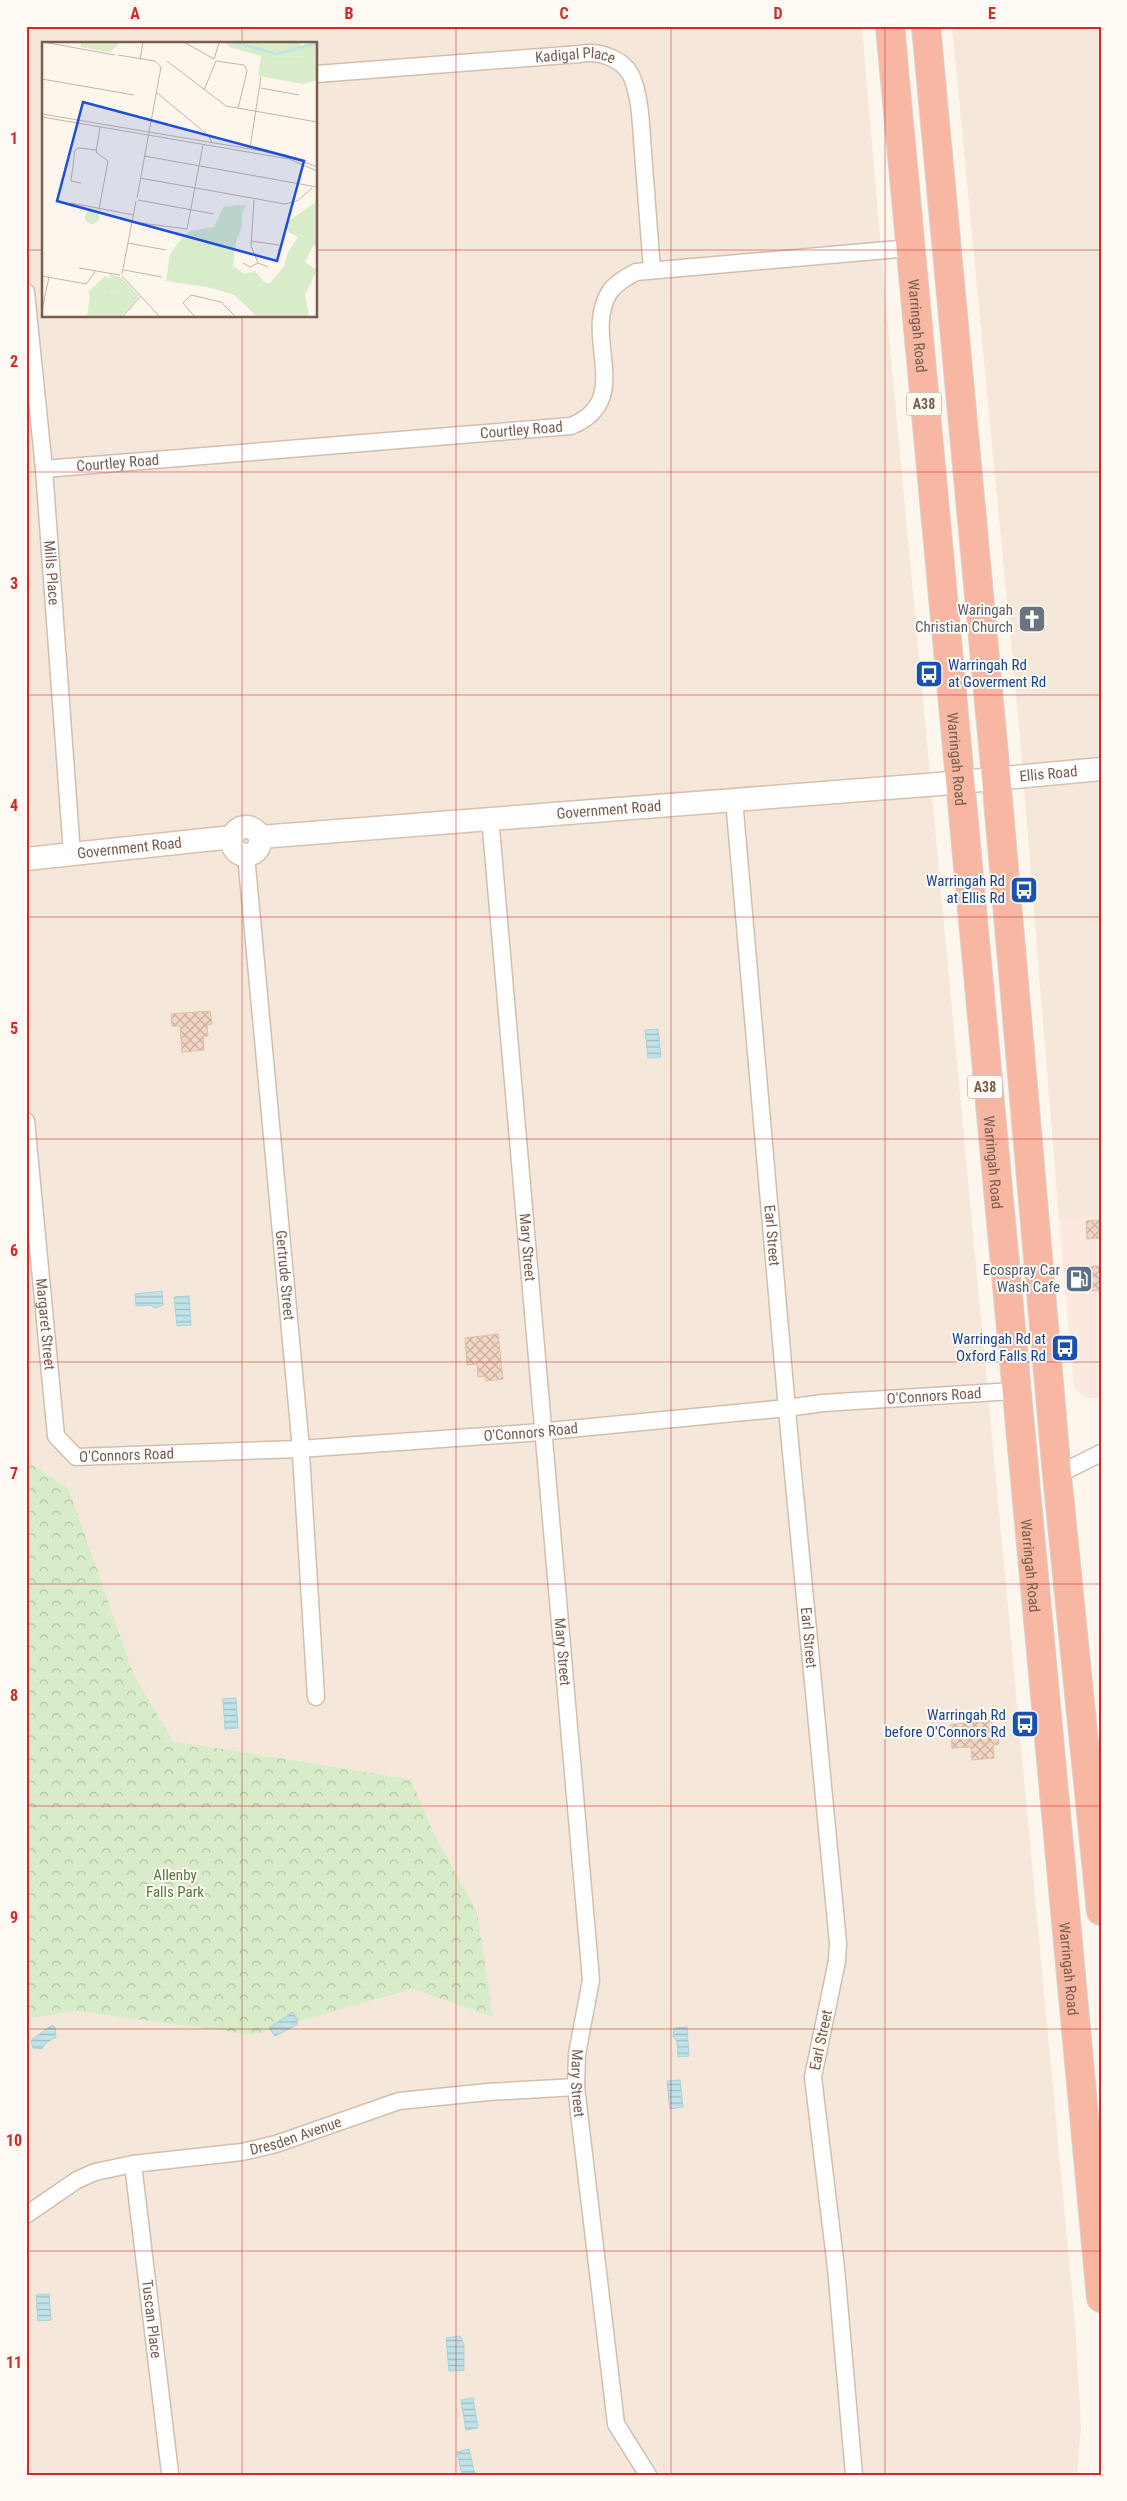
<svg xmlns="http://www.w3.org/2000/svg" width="1127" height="2501" font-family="'Roboto Condensed',sans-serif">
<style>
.residential{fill:#f5e8da;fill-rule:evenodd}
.commercial{fill:#fde8e0}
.forest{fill:url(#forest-crowns)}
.water{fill:url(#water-rules);stroke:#a5d3da}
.building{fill:url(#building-cross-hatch);stroke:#e6bba3}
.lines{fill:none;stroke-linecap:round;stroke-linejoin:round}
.street-casing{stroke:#d1beb0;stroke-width:19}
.secondary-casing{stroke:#d6c0b0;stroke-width:25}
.highway-casing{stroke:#dad1cd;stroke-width:30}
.street{stroke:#fff;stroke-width:16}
.secondary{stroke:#fff;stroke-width:22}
.highway{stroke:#f7b7a3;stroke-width:28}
.grid{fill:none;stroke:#d62828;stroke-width:1;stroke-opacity:0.55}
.labels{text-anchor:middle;stroke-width:4;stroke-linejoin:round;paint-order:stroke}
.shield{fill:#fffaf3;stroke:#a28b7f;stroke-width:1}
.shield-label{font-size:14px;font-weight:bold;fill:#7a5c4d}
.street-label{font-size:15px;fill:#7a5c4d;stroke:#fffaf3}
.worship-label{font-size:15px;fill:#5b616d;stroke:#fffaf3;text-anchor:end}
.transit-label{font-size:15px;fill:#164399;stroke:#fffaf3;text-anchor:end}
.service-label{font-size:15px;fill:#4e5e75;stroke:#fffaf3;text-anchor:end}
.park-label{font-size:15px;fill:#537a41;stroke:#fffaf3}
.inset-river{fill:none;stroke:#bfe3e8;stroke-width:2.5}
.inset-road{fill:none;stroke:#c5b3a7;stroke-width:1}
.view{fill:#1d4ed8;fill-opacity:0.15;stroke:#1d4ed8;stroke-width:2.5}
.inset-edge{fill:none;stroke:#7a5c4d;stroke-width:2.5}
.neatline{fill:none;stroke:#d62828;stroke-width:2}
.grid-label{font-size:16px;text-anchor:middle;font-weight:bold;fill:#d62828}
</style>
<defs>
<pattern id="forest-crowns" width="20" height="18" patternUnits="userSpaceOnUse" patternTransform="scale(1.25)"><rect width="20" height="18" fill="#d8ecc9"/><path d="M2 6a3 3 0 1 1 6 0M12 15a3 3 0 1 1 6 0" fill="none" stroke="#b4c2a5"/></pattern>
<pattern id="water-rules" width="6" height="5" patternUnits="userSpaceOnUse" patternTransform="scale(1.25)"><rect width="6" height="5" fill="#bfe3e8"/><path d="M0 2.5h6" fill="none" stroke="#a0bbbe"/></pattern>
<pattern id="building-cross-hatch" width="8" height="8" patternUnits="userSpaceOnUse" patternTransform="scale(1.25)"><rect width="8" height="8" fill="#f3d5c3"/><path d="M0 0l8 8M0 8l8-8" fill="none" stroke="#cab0a1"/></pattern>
</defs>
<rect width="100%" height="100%" fill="#fdf6ec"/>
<g class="residential">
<path d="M26,26H862L883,272L1075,2323L1081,2427L1077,2475H26V2019L76,2011L253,2035L412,1989L493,2017L434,1834L411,1779L173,1741L134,1675L69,1489L26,1460ZM44,44H316V316H44Z"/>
<path d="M952,26H1101V1217L1059,1220L1020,738Z"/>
</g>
<path class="commercial" d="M1101,1217V1398H1087L1074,1389L1059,1220Z"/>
<path class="forest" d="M26,1460L69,1489L134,1675L173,1741L411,1779L434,1834L477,1912L493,2017L412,1989L253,2035L76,2011L26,2019Z"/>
<g class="water">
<path d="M658,1029L661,1057L648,1058L645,1030Z"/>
<path d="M162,1291L163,1305L155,1308L149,1305L136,1306L135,1294Z"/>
<path d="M189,1296L191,1325L177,1326L174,1297Z"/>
<path d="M236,1698L238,1728L225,1729L223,1699Z"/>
<path d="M293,2012L297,2020V2025L275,2036L269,2028Z"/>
<path d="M52,2025L55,2027L56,2037L46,2043L42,2049L33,2048L31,2040Z"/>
<path d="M687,2027L689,2056L678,2057L677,2041L673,2037L674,2028Z"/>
<path d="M680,2080L683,2107L670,2109L667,2081Z"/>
<path d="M49,2294L51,2320L38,2321L36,2295Z"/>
<path d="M460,2336L464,2344V2370L449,2371L446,2338Z"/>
<path d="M473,2398L478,2428L466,2430L461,2400Z"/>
<path d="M469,2449L475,2475H462L457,2452Z"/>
</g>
<g class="building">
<path d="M210,1011L212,1024L207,1025L208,1036H203L204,1050L182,1052L180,1026H172L171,1014Z"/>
<path d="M1101,1220V1238L1087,1239L1086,1221Z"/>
<path d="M1101,1266V1290L1074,1292L1072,1268Z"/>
<path d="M498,1334L503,1379L486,1381L485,1376L478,1377L477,1364L467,1365L465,1338Z"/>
<path d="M991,1719L992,1725H997L999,1744L993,1745L994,1758L972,1760L971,1747L952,1748L950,1725Z"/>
</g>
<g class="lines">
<g class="street-casing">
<g id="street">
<path id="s1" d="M316,74L580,54C599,50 626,59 633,80C641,102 641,129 643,152C646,191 649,231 652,270"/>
<path id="s2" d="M26,292L44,469L72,854"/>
<path id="s3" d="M44,469L571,426C635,400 582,338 609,293C615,283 627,277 636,272L910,248"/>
<path id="s4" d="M734,799L788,1421L838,1943L837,1961L813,2077L836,2268L854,2475"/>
<path id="s5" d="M490,817L591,1980L577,2054L576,2087L616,2424L648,2475"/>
<path id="s6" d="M246,855L300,1438L316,1697"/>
<path id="s7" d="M26,1121L56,1436L76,1457L299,1449L528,1433L787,1408L823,1403L1013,1391"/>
<path d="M1057,1475L1101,1453"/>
<path id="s8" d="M133,2164L170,2473"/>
<path id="s9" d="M26,2215L77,2180L95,2172L133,2164L242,2152L276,2144L399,2101L488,2092L576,2087"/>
</g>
</g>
<g class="secondary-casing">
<g id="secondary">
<circle cx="246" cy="841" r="14"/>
<path id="s10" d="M260,837L939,784L1101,769"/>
<path id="s11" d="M26,859L232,837"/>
</g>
</g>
<g class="highway-casing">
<g id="highway">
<path id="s12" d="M890,26C959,784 1025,1542 1101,2298"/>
<path d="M926,26L996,777L1057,1475L1101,1911"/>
</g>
</g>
<use href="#street" class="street"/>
<use href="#secondary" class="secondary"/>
<use href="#highway" class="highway"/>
</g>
<path class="grid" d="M242,26V44M456,26V2475M671,26V2475M885,26V2475M26,250H44M316,250H1101M242,316V2475M26,472H1101M26,695H1101M26,917H1101M26,1139H1101M26,1362H1101M26,1584H1101M26,1806H1101M26,2029H1101M26,2251H1101"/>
<defs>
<g id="church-square" transform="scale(1.4375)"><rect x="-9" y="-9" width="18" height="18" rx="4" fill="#6b7280" stroke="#fffaf3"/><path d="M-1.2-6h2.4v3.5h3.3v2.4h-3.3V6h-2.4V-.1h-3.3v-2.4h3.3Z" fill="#fff"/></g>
<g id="bus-square" transform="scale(1.4375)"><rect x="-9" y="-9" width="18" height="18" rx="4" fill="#1a4fb4" stroke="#fffaf3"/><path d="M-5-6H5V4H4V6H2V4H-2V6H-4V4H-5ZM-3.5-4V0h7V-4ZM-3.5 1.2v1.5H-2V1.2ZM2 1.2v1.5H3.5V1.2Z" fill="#fff"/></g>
<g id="fuel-square" transform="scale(1.4375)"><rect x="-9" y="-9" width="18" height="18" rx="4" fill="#5c6f8a" stroke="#fffaf3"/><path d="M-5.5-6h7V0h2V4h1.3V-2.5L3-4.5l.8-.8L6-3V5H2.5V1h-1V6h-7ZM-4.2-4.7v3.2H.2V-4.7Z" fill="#fff"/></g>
</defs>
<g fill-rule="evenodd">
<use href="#church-square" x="1032" y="619"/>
<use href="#bus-square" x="929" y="674"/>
<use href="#bus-square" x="1024" y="890"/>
<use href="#fuel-square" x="1079" y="1279"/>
<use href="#bus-square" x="1065" y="1348"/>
<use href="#bus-square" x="1025" y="1724"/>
</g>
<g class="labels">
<g class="shield">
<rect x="906.5" y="392.5" width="35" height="23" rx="4"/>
<rect x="967.5" y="1075.5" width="35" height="23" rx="4"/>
</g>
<g class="shield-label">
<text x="924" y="409">A38</text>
<text x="985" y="1092">A38</text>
</g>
<g class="street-label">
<text dy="5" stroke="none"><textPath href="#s1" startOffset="260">Kadigal Place</textPath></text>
<text dy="5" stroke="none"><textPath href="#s12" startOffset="301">Warringah Road</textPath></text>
<text dy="5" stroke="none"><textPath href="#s3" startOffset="479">Courtley Road</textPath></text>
<text dy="5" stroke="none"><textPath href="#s3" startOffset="74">Courtley Road</textPath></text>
<text dy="5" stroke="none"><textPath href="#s2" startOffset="282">Mills Place</textPath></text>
<text dy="5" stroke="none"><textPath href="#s12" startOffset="736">Warringah Road</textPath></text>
<text dy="5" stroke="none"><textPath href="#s10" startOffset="791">Ellis Road</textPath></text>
<text dy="5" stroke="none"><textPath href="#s10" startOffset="350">Government Road</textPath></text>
<text dy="5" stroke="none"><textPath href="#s11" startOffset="104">Government Road</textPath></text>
<text dy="5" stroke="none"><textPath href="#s12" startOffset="1141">Warringah Road</textPath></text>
<text dy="5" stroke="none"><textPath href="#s4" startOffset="438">Earl Street</textPath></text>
<text dy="5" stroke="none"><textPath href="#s5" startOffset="432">Mary Street</textPath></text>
<text dy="5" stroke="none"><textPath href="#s6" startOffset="422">Gertrude Street</textPath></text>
<text dy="5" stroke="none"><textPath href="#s7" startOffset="204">Margaret Street</textPath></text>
<text dy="5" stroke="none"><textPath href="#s7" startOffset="1206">O'Connors Road</textPath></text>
<text dy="5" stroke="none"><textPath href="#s7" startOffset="801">O'Connors Road</textPath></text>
<text dy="5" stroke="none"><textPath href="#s7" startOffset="396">O'Connors Road</textPath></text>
<text dy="5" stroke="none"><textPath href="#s12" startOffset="1546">Warringah Road</textPath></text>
<text dy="5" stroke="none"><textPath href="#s4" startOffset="842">Earl Street</textPath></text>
<text dy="5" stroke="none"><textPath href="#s5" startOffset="838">Mary Street</textPath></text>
<text dy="5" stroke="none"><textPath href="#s12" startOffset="1951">Warringah Road</textPath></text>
<text transform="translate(821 2040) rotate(-78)" y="5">Earl Street</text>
<text dy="5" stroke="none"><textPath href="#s5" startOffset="1272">Mary Street</textPath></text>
<text dy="5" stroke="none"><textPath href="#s9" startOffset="286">Dresden Avenue</textPath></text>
<text dy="5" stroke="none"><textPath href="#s8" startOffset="156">Tuscan Place</textPath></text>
</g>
<g class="worship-label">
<text x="1013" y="615">Waringah<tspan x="1013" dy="17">Christian Church</tspan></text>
</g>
<g class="transit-label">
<text x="948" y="670" text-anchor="start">Warringah Rd<tspan x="948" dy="17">at Goverment Rd</tspan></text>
<text x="1005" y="886">Warringah Rd<tspan x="1005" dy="17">at Ellis Rd</tspan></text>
<text x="1046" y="1344">Warringah Rd at<tspan x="1046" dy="17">Oxford Falls Rd</tspan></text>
<text x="1006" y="1720">Warringah Rd<tspan x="1006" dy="17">before O'Connors Rd</tspan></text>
</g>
<g class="service-label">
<text x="1060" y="1275">Ecospray Car<tspan x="1060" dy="17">Wash Cafe</tspan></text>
</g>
<g class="park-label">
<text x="175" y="1880">Allenby<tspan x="175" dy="17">Falls Park</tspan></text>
</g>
</g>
<g transform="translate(42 42)">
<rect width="275" height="275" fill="#fdf6ec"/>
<path d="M40,0L52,1L79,0L68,10L38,5ZM259,0L258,5L266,0H275L273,15L219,14L187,5L184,1ZM275,159V203L271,204L263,220L275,228L263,253L267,275H216L192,253L170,246L124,239L128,212L141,194L148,189L172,185L181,165L195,163L204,164L200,170V185L194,200L191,224L202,232L213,229L222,240L228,241L242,224L246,210L256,195L246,190L244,181ZM63,234L70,238L68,250L74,248L87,253L90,263L78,275H45L48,253L46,250Z" fill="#d8ecc9"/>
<path d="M275,5V38L262,42L216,34L219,14L273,15ZM43 175a7 7 0 1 1 14 0a7 7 0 1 1-14 0ZM67,232L80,236L97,254L90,263L87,253L74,248L66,250L70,240Z" fill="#d8ecc9"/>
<path class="inset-river" d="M192,0L235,12L275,1"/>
<path class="inset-road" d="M1,0L73,13M142,0L172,17L177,1M76,13L113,19L119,25L95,156M98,18L101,0M125,19L184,64L275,80M0,37L92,53M219,46L257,53M162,48L174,19L202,23L205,29L196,67M114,50L167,94L170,101M0,72L244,113L275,125M0,75L247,117L275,129M208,106L219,35M102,114L275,145M98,136L243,162L255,159L270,146M39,141L29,139L33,108L37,106L54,108M96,158L172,172M212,158L209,204L216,221L226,225M29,161L92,173M57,167L66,119L54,110L58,85M91,180L145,187L161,103M209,199L237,203M86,201L124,208M201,221L208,225L216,221M37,226L78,233M82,228L120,235M80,232L94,159M0,234L44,242L54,229M80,234L118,275M0,268L7,235M80,275L99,254M153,275L141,261L149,253L179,260L194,275"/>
<path class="view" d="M41,60L262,119L235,219L15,159Z"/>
<rect width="275" height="275" class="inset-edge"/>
</g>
<rect width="1127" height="2501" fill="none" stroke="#fffaf3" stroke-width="55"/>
<rect x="28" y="28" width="1072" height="2446" class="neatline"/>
<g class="grid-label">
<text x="135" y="19">A</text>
<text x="349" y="19">B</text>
<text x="564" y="19">C</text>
<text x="778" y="19">D</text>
<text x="992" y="19">E</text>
<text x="14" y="144">1</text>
<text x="14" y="367">2</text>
<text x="14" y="589">3</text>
<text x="14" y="811">4</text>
<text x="14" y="1034">5</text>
<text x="14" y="1256">6</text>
<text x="14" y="1479">7</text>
<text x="14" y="1701">8</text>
<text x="14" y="1923">9</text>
<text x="14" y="2146">10</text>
<text x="14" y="2368">11</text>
</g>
</svg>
